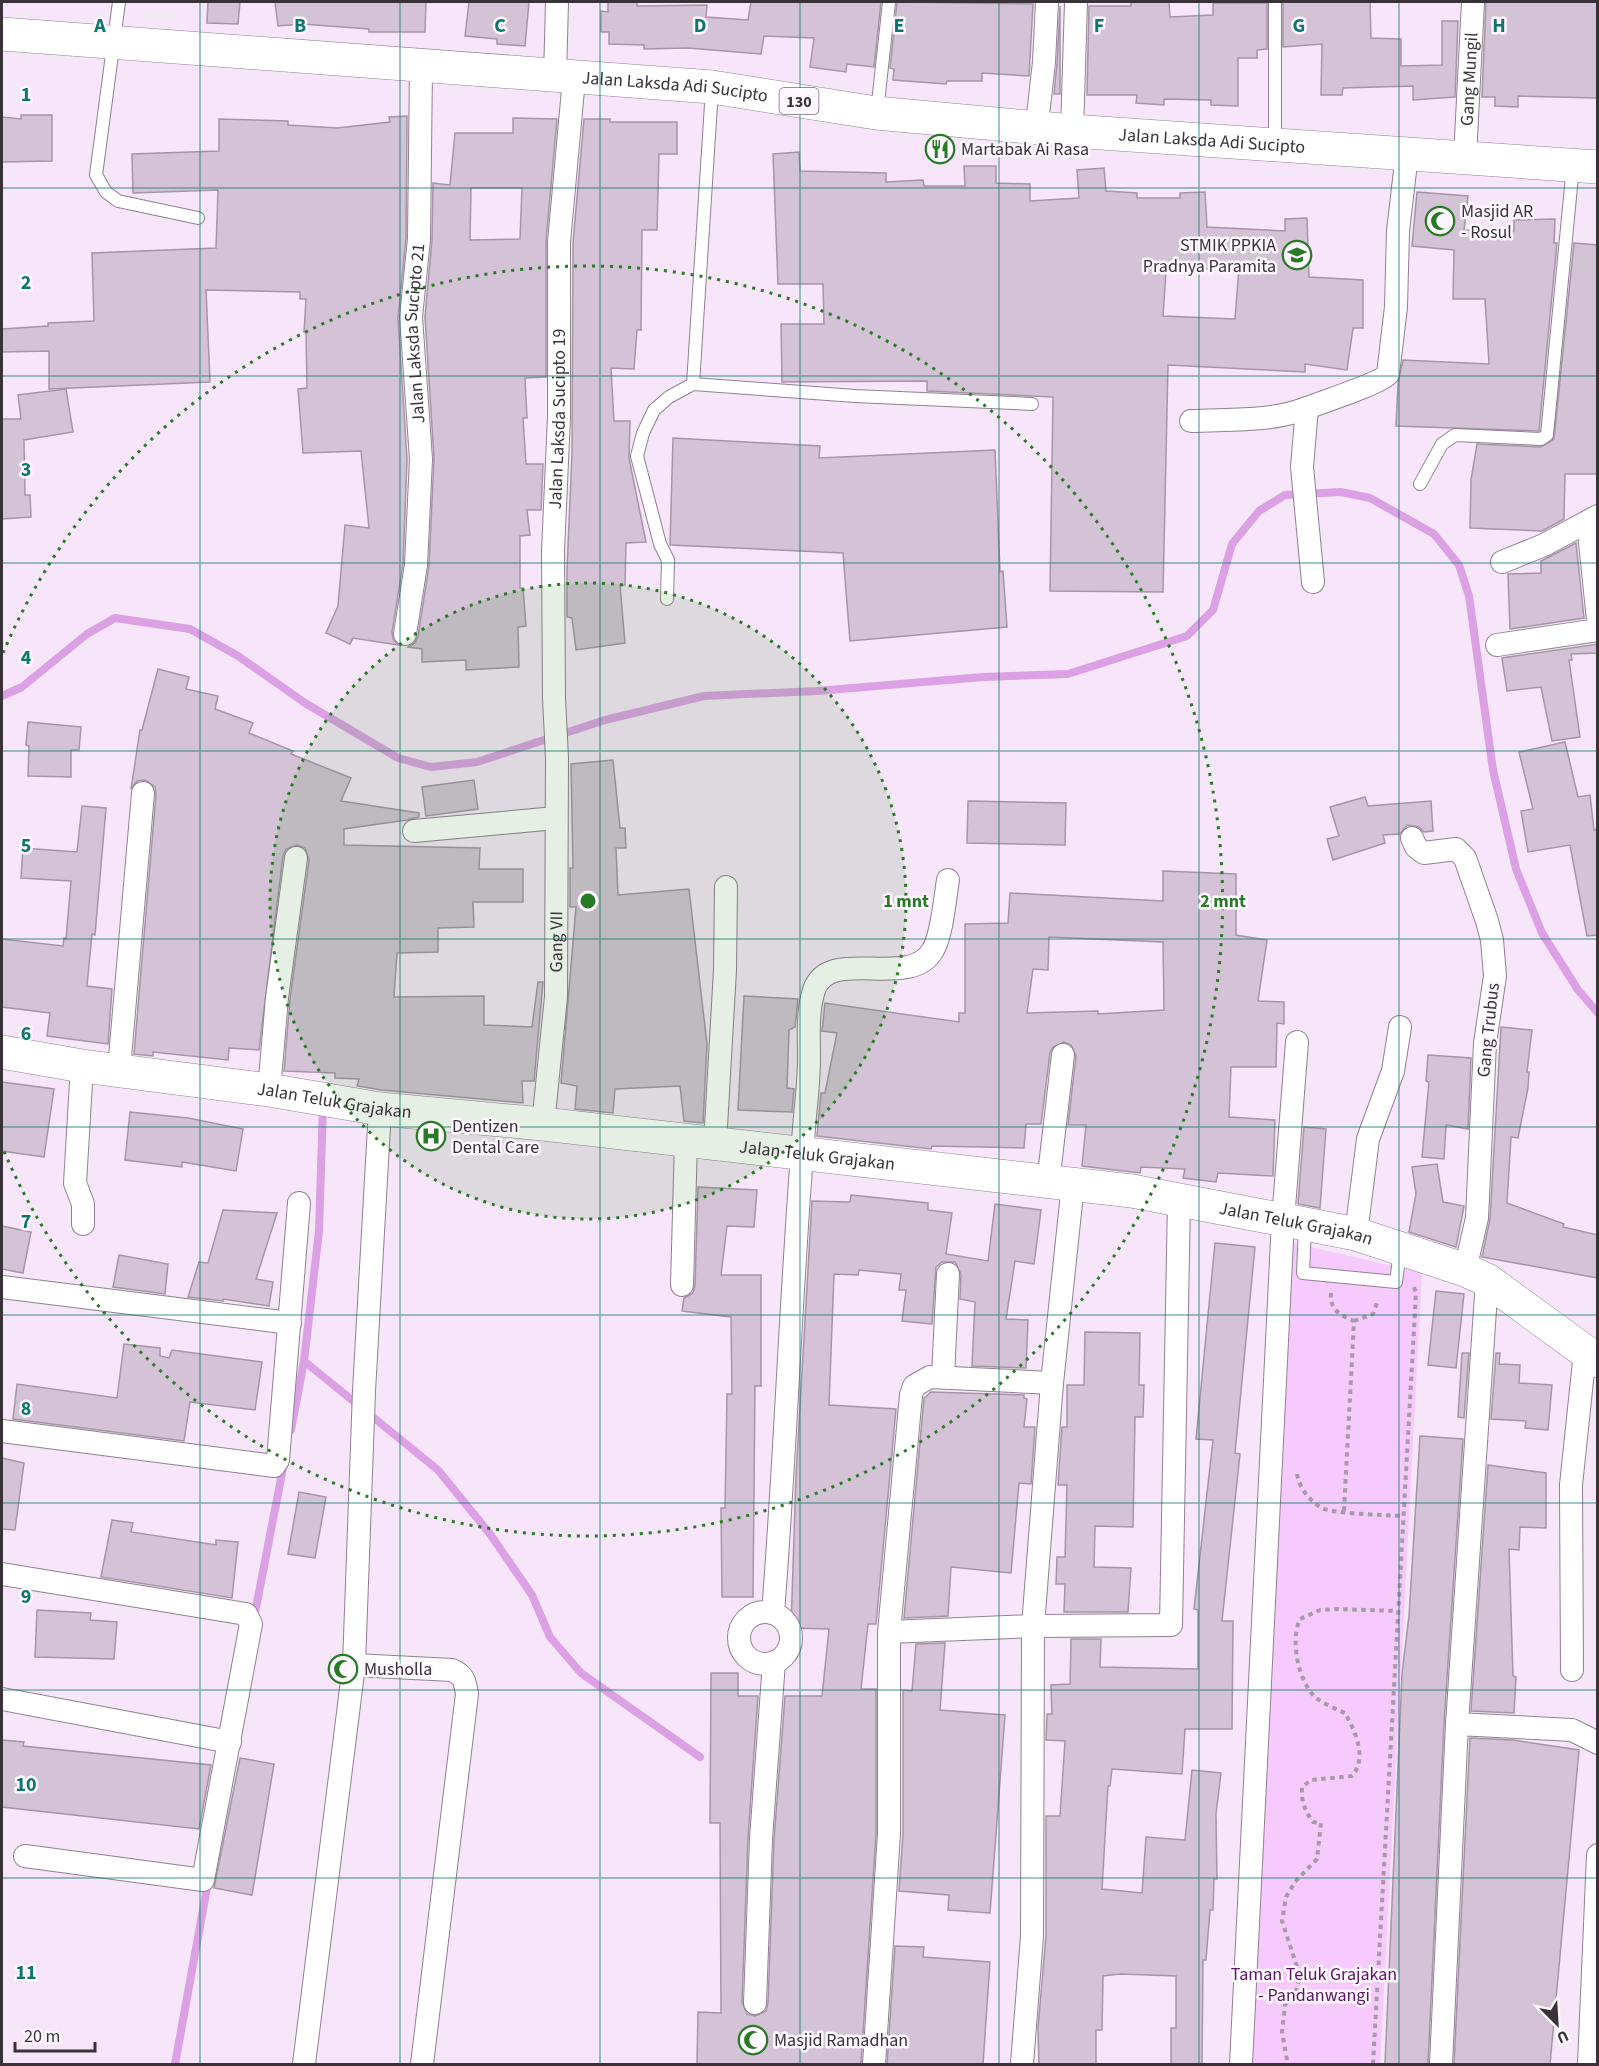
<svg xmlns="http://www.w3.org/2000/svg" width="1599" height="2066" font-family="'Source Sans 3',sans-serif">
<style>
.green{fill:#f6cafc}
.lines{fill:none;stroke-linecap:round;stroke-linejoin:round}
.stream{stroke:#dca1e4;stroke-width:8}
.building{fill:#d4c3d6;stroke:#a595a7;stroke-width:1.5;fill-rule:evenodd}
.lane-casing{stroke:#908092;stroke-width:14}
.street-casing{stroke:#908092;stroke-width:24}
.secondary-casing{stroke:#908092;stroke-width:34}
.primary-casing{stroke:#908092;stroke-width:34}
.path{stroke:#a79ba8;stroke-width:4;stroke-dasharray:4.5 4.5;stroke-linecap:butt}
.lane{stroke:#fff;stroke-width:12}
.street{stroke:#fff;stroke-width:22}
.secondary{stroke:#fff;stroke-width:33}
.primary{stroke:#fff;stroke-width:33}
.grid{fill:none;stroke:#0f766e;stroke-width:1.5;stroke-opacity:0.55}
.ring{fill:none;stroke:#297a25;stroke-width:3;stroke-dasharray:3 6}
.labels{text-anchor:middle;stroke-width:5;stroke-linejoin:round;paint-order:stroke}
.shield{fill:#fef7ff;stroke:#746d74;stroke-width:1.5}
.shield-label{font-size:16px;font-weight:bold;fill:#393239}
.street-label{font-size:18px;fill:#393239;stroke:#fef7ff}
.poi-label{font-size:18px;fill:#393239;stroke:#fef7ff;text-anchor:start}
.park-label{font-size:18px;fill:#5a1464;stroke:#fef7ff}
.grid-label{font-size:20px;text-anchor:middle;font-weight:bold;fill:#0f766e;stroke:#fef7ff;stroke-width:5;stroke-linejoin:round;paint-order:stroke}
.centre{fill:#297a25;stroke:#fef7ff;stroke-width:3}
.ring-label{font-size:18px;text-anchor:middle;font-weight:bold;fill:#297a25;stroke:#fef7ff;stroke-width:5;stroke-linejoin:round;paint-order:stroke}
</style>
<rect width="100%" height="100%" fill="#f7e6f9"/>
<path class="green" d="M1290,1242L1422,1273L1380,2064H1237Z"/>
<g class="lines">
<g class="stream">
<path d="M2,696L22,687L87,634L115,618L190,629L238,656L305,703L398,758L431,767L477,762L605,720L704,696L817,691L983,677L1068,674L1187,636L1213,610L1232,544L1259,511L1285,495L1341,492L1370,498L1434,534L1459,565L1469,596L1493,770L1516,869L1542,933L1578,990L1598,1013"/>
<path d="M304,1361L438,1470L490,1534L532,1595L550,1637L581,1673L700,1757"/>
<path d="M291,1430L304,1361L319,1231L323,1106"/>
<path d="M254,1618L284,1463"/>
<path d="M175,2064L208,1882"/>
</g>
</g>
<g class="building">
<path d="M208,2H240L238,24L207,23Z"/>
<path d="M275,2H426L425,32H369V29L302,24L278,26Z"/>
<path d="M469,2H529L525,46L497,44V39L465,36Z"/>
<path d="M608,2H637V6L707,5L706,17L748,20L751,2H881L874,67L847,64L846,72L810,67L814,38L764,36L761,54L688,48L644,49V45L609,44V32H601V11L608,12Z"/>
<path d="M897,2L1033,4L1029,76L982,73V81H947L946,84L893,80L894,69L890,68Z"/>
<path d="M1131,2H1169L1170,17L1213,15V3H1267V49L1257,50V58H1238V106L1211,105V100L1164,99V105L1136,103L1137,95H1087L1089,6H1131Z"/>
<path d="M1283,2H1370L1371,38L1401,39V66L1442,65V21H1458L1455,97L1413,100V86L1343,88L1342,95H1321L1322,44L1283,47Z"/>
<path d="M1486,2H1598V98L1518,96V107L1495,106V97H1482Z"/>
<path d="M1060,6V94H1054L1057,63Z"/>
<path d="M21,115H52V161L2,162V117L21,119Z"/>
<path d="M407,116L406,238L398,318L407,459L403,564L392,632L393,639L398,645L353,638L350,644L326,633L338,606L345,525L369,528L361,451L303,453L298,389L307,388L306,332H304L306,299H300V292L206,290L210,382L49,389V351L2,352V329L48,326V323L94,321L92,253L216,248L218,190L133,193L132,154L219,151V119L288,121V125L337,128L390,122L389,117Z"/>
<path d="M513,118L557,119L546,241V377L525,378L527,418H523L526,464H543L541,510H527L530,535L520,536V588H523L526,626L518,627L519,667L466,670V660L422,662V649L408,647L415,643L418,636L429,566L434,458L425,317L432,240L433,183L450,185L455,133H513ZM471,188H522L520,239L470,240Z"/>
<path d="M584,119H610V122H677V154H659L657,230H642L641,330H637L634,369L611,368L614,421H630L629,458L646,542L626,543L625,585H620L625,643L576,650L572,618L567,617V569L572,454L573,243Z"/>
<path d="M799,152L800,171L886,173V182L923,180L924,186H965L964,166H996V183L1030,184V201L1079,198L1077,170L1104,168L1106,191L1137,193V198H1180V193L1205,192L1207,227L1285,231V219L1307,218L1309,277L1363,280V328H1353L1347,370L1305,364V372L1168,365L1163,592L1050,591L1053,397L927,391V381L782,382L781,324H824L823,284H778L773,154ZM1239,267L1235,319L1163,316L1166,271Z"/>
<path d="M1417,192L1468,196L1464,230L1514,231V220L1555,219L1554,243H1557L1539,431L1396,426L1398,383L1403,360L1489,364L1485,299H1453L1454,250L1412,246Z"/>
<path d="M1574,243L1598,245V474H1565L1564,519L1542,531L1470,528L1471,480L1477,444L1541,447L1554,439Z"/>
<path d="M66,389L73,432L24,440L25,495H30L31,517L2,519V419H21L18,395Z"/>
<path d="M673,438L820,446L819,458L995,450L1000,572L1003,571L1007,627L850,641L843,553L670,545Z"/>
<path d="M1576,543L1584,618L1510,629L1508,574L1541,573V561Z"/>
<path d="M1598,644V653L1571,654L1572,660H1569L1580,737L1552,741L1541,687L1507,691L1502,658Z"/>
<path d="M158,669L189,677L186,689L218,696L215,709L253,723L249,733L293,751L291,754L351,778L341,801L419,813V817L407,820L344,829V845L480,848L479,869H523V902H473L474,927L438,928V952L397,953L394,997L484,996V1025L532,1027L538,982H543L534,1081H522L523,1103L382,1090L357,1086L359,1079L335,1078V1073L284,1071L290,999L309,860L305,848L297,845L286,849L283,856L259,1050L229,1048L228,1060L153,1052V1056L134,1054L156,794L155,787L145,780L137,781L131,789L140,730H142Z"/>
<path d="M28,722L81,727L79,750H71V777L28,776L29,746L26,745Z"/>
<path d="M1565,742L1578,797L1590,795L1594,830L1598,829V935L1587,936L1570,845L1528,852L1521,811L1533,809L1519,752Z"/>
<path d="M613,760L620,828H625L626,848H616L618,895L689,889L707,1044L703,1123L684,1121L680,1086L615,1089L613,1113L575,1109L577,1086L561,1083L576,907H570V868H573L571,764Z"/>
<path d="M474,780L478,809L426,816L422,787Z"/>
<path d="M1365,797L1368,806L1431,801L1433,831L1424,832L1419,827L1407,825L1400,834L1383,835L1385,843L1333,860L1327,839L1339,836L1330,807Z"/>
<path d="M968,801L1066,803L1065,845L967,843Z"/>
<path d="M82,806L106,808L95,935L92,934L87,986L112,989L108,1044L47,1036L50,1013L2,1007V939L63,946L64,938L66,939L71,881L21,878L23,848L77,852Z"/>
<path d="M1163,871L1236,874V935L1267,940L1258,1001L1284,1002V1024L1277,1023L1276,1067H1231L1229,1117L1275,1120L1273,1176L1218,1173L1216,1182L1183,1178L1185,1169L1141,1167L1140,1173L1082,1166L1086,1125H1068L1076,1056L1071,1045L1064,1042L1053,1047L1050,1053L1041,1124H1026L1024,1148L932,1146L931,1149L817,1136L821,1093H825L837,1033L822,1031L825,1003L959,1022V1013H965V924L1008,923L1010,893L1163,901ZM1049,937L1163,942L1164,1010L1098,1014V1011L1027,1013L1033,969L1048,970Z"/>
<path d="M744,996L798,999L795,1027L789,1030L787,1088L794,1089L792,1112L738,1110Z"/>
<path d="M1501,1027L1532,1030L1527,1072H1529L1528,1088L1518,1138L1511,1137L1507,1203L1564,1224L1563,1227L1598,1235V1278L1482,1257L1490,1219Z"/>
<path d="M1428,1055L1471,1058L1468,1129L1446,1125L1444,1159L1422,1157L1429,1082L1426,1081Z"/>
<path d="M2,1082L54,1089L44,1157L2,1151Z"/>
<path d="M130,1112L188,1118L243,1129L236,1171L182,1162V1167L125,1160Z"/>
<path d="M1304,1127L1326,1129L1320,1208L1298,1204Z"/>
<path d="M1437,1164L1443,1202L1464,1206L1456,1247L1409,1232L1416,1194L1412,1167Z"/>
<path d="M698,1187L757,1190L754,1227L727,1226L721,1275H761V1386H755L753,1597H722L721,1508H725L727,1394H732L731,1317L682,1311L684,1298L693,1293L695,1285Z"/>
<path d="M851,1195L928,1203V1210L952,1213L946,1254L988,1261L995,1204L1041,1210L1034,1264L1015,1261L1006,1319L1028,1320L1026,1368L972,1366L975,1302L960,1299L961,1274L955,1262H942L936,1267L932,1324L902,1321L906,1290H899L901,1274L859,1270L858,1275L834,1274L829,1405L896,1409L876,1624H868L861,1689H876V1834L861,2064H697L698,2012L721,2013L720,1823H710L711,1673H738V1696H758L748,1838L742,2002L747,2014L755,2016L766,2011L768,2003L774,1840L785,1696H822L829,1629L791,1628L796,1475L812,1201L850,1202Z"/>
<path d="M223,1210L277,1213L256,1279L273,1282L269,1306L223,1299V1301L188,1297L199,1262L208,1263Z"/>
<path d="M2,1226L31,1232L23,1273L2,1269Z"/>
<path d="M1215,1243L1255,1247L1235,1453L1240,1454L1222,1621H1233L1232,1729H1185L1182,1774L1112,1769L1110,1786H1108L1102,1889L1142,1893L1146,1837L1185,1840L1192,1770L1221,1773L1216,1814L1217,1879H1214L1213,1910H1210L1206,1960H1203L1202,2064H1171V2028H1176V1976L1120,1974L1103,1976L1102,2030H1096V2064H1039L1038,2028L1046,1936V1816H1060L1065,1741L1046,1740L1047,1714H1052L1051,1685L1070,1684L1071,1639H1101L1100,1667L1198,1669V1610L1194,1609L1213,1440L1196,1439Z"/>
<path d="M119,1255L168,1264L165,1294L113,1287Z"/>
<path d="M1436,1291L1464,1294L1456,1368L1428,1365Z"/>
<path d="M1085,1332L1140,1333L1139,1385H1144L1143,1417H1135L1133,1527L1095,1526L1094,1567L1131,1568L1128,1612H1064L1065,1584H1056L1057,1557H1065L1067,1485H1058L1062,1427H1067V1385H1084Z"/>
<path d="M124,1344L160,1348V1356L169,1358L172,1350L262,1362L255,1410L190,1402L184,1441L13,1419L17,1384L117,1398Z"/>
<path d="M1462,1353H1469L1464,1418L1458,1417Z"/>
<path d="M1496,1353H1500L1499,1364L1520,1365L1519,1383L1552,1385L1548,1430L1525,1428L1526,1421L1491,1419Z"/>
<path d="M931,1392L1024,1395V1398L1027,1399L1024,1427H1035L1031,1484L1019,1483L1011,1573L951,1567L948,1616L904,1618L924,1398Z"/>
<path d="M1420,1436L1463,1439L1444,1723L1428,2064H1385L1402,1674L1409,1616Z"/>
<path d="M2,1458L24,1463L15,1530L2,1529Z"/>
<path d="M1488,1465L1546,1473V1528L1520,1527L1519,1550L1509,1549L1513,1676L1516,1677L1514,1713L1471,1711Z"/>
<path d="M299,1492L326,1497L315,1558L288,1554Z"/>
<path d="M112,1520L133,1523L131,1532L216,1545V1540L238,1542L232,1598L101,1577Z"/>
<path d="M37,1610L91,1613L90,1620L117,1622L114,1659L35,1657Z"/>
<path d="M945,1643L940,1710L1005,1715L990,1913L948,1910L949,1895L899,1891L903,1834V1690L912,1691L916,1644Z"/>
<path d="M1470,1738L1513,1740L1579,1750L1550,2064H1454Z"/>
<path d="M2,1740L24,1742L23,1746L211,1765L199,1829L2,1807Z"/>
<path d="M240,1758L274,1764L252,1895L214,1888Z"/>
<path d="M895,1946L924,1947L923,1957L990,1962L983,2064H887Z"/>
</g>
<g class="lines">
<g class="lane-casing">
<g id="lane">
<path d="M119,2L96,175L106,192L118,201L198,218"/>
<path d="M877,112L889,2"/>
<path d="M1275,144V2"/>
<path d="M693,384L712,89"/>
<path d="M1420,484L1442,444L1455,435L1541,439L1547,435L1573,166"/>
<path d="M667,599L668,560L660,544L637,456L643,433L654,410L669,397L693,384L855,396L1032,404"/>
<path d="M1305,1225L1303,1273L1396,1282L1400,1251"/>
</g>
</g>
<g class="street-casing">
<g id="street">
<path d="M555,77L557,2"/>
<path d="M1037,124L1044,62L1047,2"/>
<path d="M1072,131L1076,2"/>
<path id="s1" d="M1465,157L1473,2"/>
<path d="M1191,421C1230,419 1271,422 1307,408"/>
<path d="M1588,523L1598,620"/>
<path d="M1502,562L1544,545L1598,516"/>
<path d="M1313,582L1302,467L1307,408C1322,402 1381,383 1388,374L1396,307L1398,231L1407,154"/>
<path id="s2" d="M405,634L416,565L421,459L411,317L419,239L421,67"/>
<path d="M1497,645L1598,630"/>
<path d="M414,831L556,818"/>
<path d="M1412,838L1416,847L1424,853L1456,849L1465,858L1487,921L1492,940L1495,976L1485,1043L1477,1218L1465,1270"/>
<path d="M82,1066L75,1183L83,1204V1224"/>
<path d="M119,1069L143,793"/>
<path d="M269,1090L277,998L296,858"/>
<path id="s3" d="M543,1124L556,997L557,758L554,698L553,551L559,417V242L574,79"/>
<path d="M715,1144L725,970L726,887"/>
<path d="M1048,1183L1063,1055"/>
<path d="M1356,1234L1368,1139L1393,1071L1400,1027"/>
<path d="M682,1285L686,1140"/>
<path d="M2,1287L290,1323"/>
<path d="M943,1376L948,1274"/>
<path d="M2,1431L274,1466L278,1460L299,1203"/>
<path d="M2,1574L246,1614L251,1624L203,1880L25,1856"/>
<circle cx="765" cy="1638" r="26"/>
<path d="M773,1613C786,1448 791,1282 805,1116C807,1097 809,1077 809,1058C809,1035 807,1012 814,990C829,945 910,991 933,950C942,935 945,898 948,880"/>
<path d="M889,1632L1033,1626L1171,1625L1179,1200"/>
<path d="M354,1665L452,1670C464,1675 465,1682 467,1694L422,2064"/>
<path d="M1572,1670L1571,1485L1585,1352"/>
<path d="M2,1699L230,1742"/>
<path d="M1457,1724L1572,1730L1598,1743"/>
<path d="M755,2003L761,1839L774,1662"/>
<path d="M304,2064L354,1665L364,1391L380,1109"/>
<path d="M874,2064L889,1834V1632L911,1395L914,1386L930,1377L1052,1383"/>
<path d="M1022,2064L1032,1936L1033,1626L1052,1383L1073,1184"/>
<path d="M1241,2064L1283,1220L1297,1042"/>
<path d="M1441,2064L1457,1724L1487,1280"/>
<path d="M1589,2064L1598,1855"/>
</g>
</g>
<g class="secondary-casing">
<g id="secondary">
<path id="s4" d="M2,1052L82,1066L269,1090L380,1109L543,1124L1132,1191L1305,1224L1356,1234L1465,1270L1487,1280L1598,1361"/>
</g>
</g>
<g class="primary-casing">
<g id="primary">
<path id="s5" d="M2,34L712,87L876,113L1072,131L1598,167"/>
</g>
</g>
<g class="path">
<path d="M1331,1293C1329,1309 1341,1316 1354,1321L1344,1511"/>
<path d="M1354,1321L1373,1314L1378,1300"/>
<path d="M1297,1474C1299,1487 1310,1502 1322,1508C1334,1514 1386,1515 1402,1516"/>
<path d="M1287,2060L1282,2032L1285,2005L1296,1991L1300,1976L1282,1921L1286,1897L1295,1882L1317,1859L1321,1823L1313,1822C1305,1811 1301,1802 1302,1787L1311,1780L1352,1776C1368,1758 1355,1731 1345,1713C1336,1709 1324,1704 1316,1698C1298,1681 1290,1641 1300,1619L1320,1610L1337,1609L1397,1611"/>
<path d="M1373,2064L1416,1293L1414,1287"/>
</g>
<use href="#lane" class="lane"/>
<use href="#street" class="street"/>
<use href="#secondary" class="secondary"/>
<use href="#primary" class="primary"/>
</g>
<path class="grid" d="M200,2V2064M400,2V2064M600,2V2064M800,2V2064M999,2V2064M1199,2V2064M1399,2V2064M2,188H1598M2,376H1598M2,563H1598M2,751H1598M2,939H1598M2,1127H1598M2,1315H1598M2,1503H1598M2,1690H1598M2,1878H1598"/>
<circle cx="588" cy="901" r="318" fill="#297a25" fill-opacity=".12"/>
<g class="ring">
<circle cx="588" cy="901" r="318"/>
<path d="M3 653A635 635 0 1 1 3 1149"/>
</g>
<defs>
<g id="restaurant-ring" transform="scale(1.5)"><circle r="9.5" fill="#fef7ff" stroke="#297a25" stroke-width="1.5"/><path d="M-5-6h1v4h1v-4h1v4h1v-4h1v5L-1.5 .5V6h-2V.5L-5-1ZM5-6V6H3V1.5H1.5Q1.5-4 5-6Z" fill="#297a25"/></g>
<g id="mosque-ring" transform="scale(1.5)"><circle r="9.5" fill="#fef7ff" stroke="#297a25" stroke-width="1.5"/><path d="M3.5-4.9A6 6 0 1 0 3.5 4.9A5 5 0 1 1 3.5-4.9Z" fill="#297a25"/></g>
<g id="school-ring" transform="scale(1.5)"><circle r="9.5" fill="#fef7ff" stroke="#297a25" stroke-width="1.5"/><path d="M0-5L7-2L0 1L-7-2ZM-4 1L0 2.5L4 1V4Q0 6-4 4Z" fill="#297a25"/></g>
<g id="hospital-ring" transform="scale(1.5)"><circle r="9.5" fill="#fef7ff" stroke="#297a25" stroke-width="1.5"/><path d="M-5-5h3v3.5h4V-5h3V5h-3V1.5h-4V5h-3Z" fill="#297a25"/></g>
</defs>
<g fill-rule="evenodd">
<use href="#restaurant-ring" x="940" y="149"/>
<use href="#mosque-ring" x="1440" y="221"/>
<use href="#school-ring" x="1297" y="255"/>
<use href="#hospital-ring" x="431" y="1136"/>
<use href="#mosque-ring" x="343" y="1669"/>
<use href="#mosque-ring" x="753" y="2040"/>
</g>
<g class="labels">
<rect class="shield" x="779.5" y="88" width="39" height="26" rx="4.5"/>
<g class="shield-label">
<text x="799" y="107">130</text>
</g>
<g class="street-label">
<text dy="6" stroke="none"><textPath href="#s1" startOffset="78">Gang Mungil</textPath></text>
<text dy="6" stroke="none"><textPath href="#s5" startOffset="675">Jalan Laksda Adi Sucipto</textPath></text>
<text dy="6" stroke="none"><textPath href="#s5" startOffset="1215">Jalan Laksda Adi Sucipto</textPath></text>
<text dy="6" stroke="none"><textPath href="#s2" startOffset="302">Jalan Laksda Sucipto 21</textPath></text>
<text dy="6" stroke="none"><textPath href="#s3" startOffset="706">Jalan Laksda Sucipto 19</textPath></text>
<text dy="6" stroke="none"><textPath href="#s3" startOffset="183">Gang VII</textPath></text>
<text transform="translate(1488 1030) rotate(-84)" y="6">Gang Trubus</text>
<text dy="6" stroke="none"><textPath href="#s4" startOffset="336">Jalan Teluk Grajakan</textPath></text>
<text dy="6" stroke="none"><textPath href="#s4" startOffset="822">Jalan Teluk Grajakan</textPath></text>
<text dy="6" stroke="none"><textPath href="#s4" startOffset="1306">Jalan Teluk Grajakan</textPath></text>
</g>
<g class="poi-label">
<text x="961" y="155">Martabak Ai Rasa</text>
<text x="1461" y="217">Masjid AR<tspan x="1461" dy="21">- Rosul</tspan></text>
<text x="1276" y="251" text-anchor="end">STMIK PPKIA<tspan x="1276" dy="21">Pradnya Paramita</tspan></text>
<text x="452" y="1132">Dentizen<tspan x="452" dy="21">Dental Care</tspan></text>
<text x="364" y="1675">Musholla</text>
<text x="774" y="2046">Masjid Ramadhan</text>
</g>
<g class="park-label">
<text x="1314" y="1980">Taman Teluk Grajakan<tspan x="1314" dy="21">- Pandanwangi</tspan></text>
</g>
</g>
<g class="grid-label">
<text x="100" y="32">A</text>
<text x="300" y="32">B</text>
<text x="500" y="32">C</text>
<text x="700" y="32">D</text>
<text x="899" y="32">E</text>
<text x="1099" y="32">F</text>
<text x="1299" y="32">G</text>
<text x="1499" y="32">H</text>
<text x="26" y="101">1</text>
<text x="26" y="289">2</text>
<text x="26" y="476">3</text>
<text x="26" y="664">4</text>
<text x="26" y="852">5</text>
<text x="26" y="1040">6</text>
<text x="26" y="1228">7</text>
<text x="26" y="1415">8</text>
<text x="26" y="1603">9</text>
<text x="26" y="1791">10</text>
<text x="26" y="1979">11</text>
</g>
<circle cx="588" cy="901" r="9" class="centre"/>
<g class="ring-label">
<text x="906" y="907">1 mnt</text>
<text x="1223" y="907">2 mnt</text>
</g>
<rect width="1599" height="2066" fill="none" stroke="#393239" stroke-width="6"/>
<g transform="translate(1557 2024) rotate(156)" stroke="#fef7ff" stroke-width="4.5" paint-order="stroke">
<path d="M0-4.5L10 22L0 15L-10 22Z" fill="#393239"/>
<text y="-9" font-size="16" font-weight="bold" text-anchor="middle" fill="#393239">U</text>
</g>
<path d="M15 2042v9h80v-9" fill="none" stroke="#393239" stroke-width="3"/>
<text x="24" y="2042" font-size="18" fill="#393239" stroke="#fef7ff" stroke-width="4.5" paint-order="stroke">20 m</text>
</svg>
